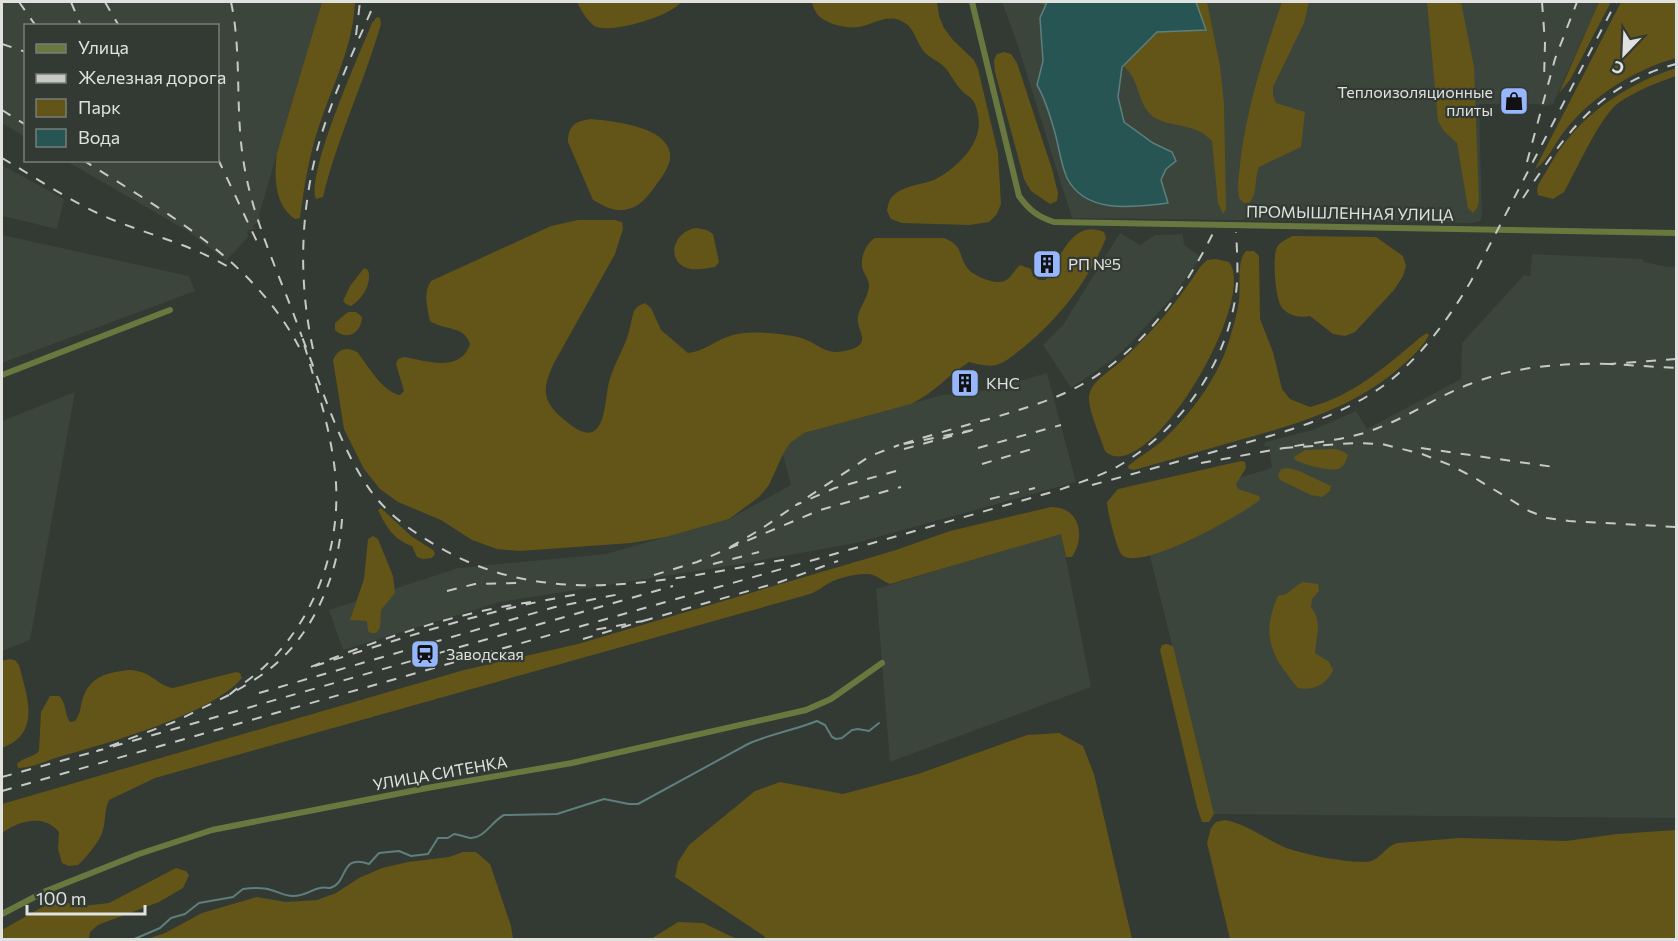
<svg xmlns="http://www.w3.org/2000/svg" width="1678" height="941" font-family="Commissioner,sans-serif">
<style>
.built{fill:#3b453b}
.green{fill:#635517}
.water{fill:#265553;stroke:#5e7f7d;stroke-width:1.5}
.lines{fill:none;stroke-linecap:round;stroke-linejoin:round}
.stream{stroke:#5e7f7d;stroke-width:2}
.minor{stroke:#69783e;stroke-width:6}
.rail{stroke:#c6c9c6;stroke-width:2;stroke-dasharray:10 10;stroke-linecap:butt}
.labels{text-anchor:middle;stroke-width:4.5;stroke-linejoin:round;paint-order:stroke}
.poi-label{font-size:16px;fill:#dfe2df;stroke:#333933;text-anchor:start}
.street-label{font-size:16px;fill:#dfe2df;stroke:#333933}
</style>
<rect width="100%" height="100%" fill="#333933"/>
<g class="built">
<path d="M2,2H322L259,215L261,222L253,225L254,229L247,231L248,237L226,261L191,233L66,161L218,160V26H26L25,137L2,123Z"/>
<path d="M1002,2H1599L1553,104L1544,106L1537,104H1479L1482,216L1480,221L1474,223L1072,218L1017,43Z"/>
<path d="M2,165L64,199L57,229L2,216Z"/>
<path d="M1120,233L1140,245L1155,235L1183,234L1184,245L1201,257L1173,296L1130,344L1112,360L1071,388L1043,345L1063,325Z"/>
<path d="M2,235L189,276L195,291L2,363Z"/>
<path d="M1532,254L1643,259L1644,262L1668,267H1676V818L1214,814L1138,508L1272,468L1269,446L1264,447L1265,442L1313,430L1356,411L1367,429L1461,379L1462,343L1524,275L1530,276Z"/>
<path d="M1047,373L1076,482L856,543L735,565L500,602L343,650L329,610L458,568L606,554L729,519L791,485L779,440L942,395L987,390Z"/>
<path d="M75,392L30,640L2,651V421Z"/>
<path d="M1061,533L1091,687L890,762L876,589Z"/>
</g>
<g class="green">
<path d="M322,2H355C353,47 333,84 319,126C309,156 304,187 300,218L295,219C274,205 274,175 277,153Z"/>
<path d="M577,2H683C679,4 675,8 671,10C657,19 607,35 593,25C586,19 581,10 577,2Z"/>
<path d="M811,2H937L939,16L944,28L953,40L974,60L978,69L998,153L1001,204L997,214L989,222L969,225L902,223L891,219L887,211C888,205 889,199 894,195C904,185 923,185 936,179C958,167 984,142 978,115C977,109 975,102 971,98C969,96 966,95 964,93C954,84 949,68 938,62C932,58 924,54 921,47C914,36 913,25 899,20C885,15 872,25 859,27C847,29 825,24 817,14C814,10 813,5 811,2Z"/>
<path d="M1037,2H1207L1220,66L1224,104L1226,209L1223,214L1218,203L1212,141C1193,120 1165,129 1150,114C1139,103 1139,85 1130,73C1108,46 1076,27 1048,6Z"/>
<path d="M1282,2H1309L1304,23L1273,87V95L1276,103L1305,112L1301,147L1259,167C1254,178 1258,194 1249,203H1244L1239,198L1238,188C1242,122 1261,63 1282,2Z"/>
<path d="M1427,2H1461L1474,67L1479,201L1477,208L1473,213L1468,208L1457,143L1444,131L1438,121Z"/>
<path d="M1599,2H1611L1570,80L1559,93Z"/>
<path d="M1621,2H1676V58C1634,70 1594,95 1566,129C1555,142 1549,160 1535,169Z"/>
<path d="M377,17L380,18L381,24C364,83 337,138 323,197L316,199C306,172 360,53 372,23Z"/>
<path d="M1004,52L1011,54L1017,63L1052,169L1058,193L1057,201L1050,204L1031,191L1024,179L995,72L994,60L997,54Z"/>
<path d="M1676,68V76C1656,83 1635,91 1617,104C1599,119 1577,169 1564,192L1553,199L1538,195L1537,190L1538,185C1546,173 1552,160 1560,149C1589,109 1630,83 1676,68Z"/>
<path d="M591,119C613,121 675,127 670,160C668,169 661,178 656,185C649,195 640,207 628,209C615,213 604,206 593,200L568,142C568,126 575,121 591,119Z"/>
<path d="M578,220H615L622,222L623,229L615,254L554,363C541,391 542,402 567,422C604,453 604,409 608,386C612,368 621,354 627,338C630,330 631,320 634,311C637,306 640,305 645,303L651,308L661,330L688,353C705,351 714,341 730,336C747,330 780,333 798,337C820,343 824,357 849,350C874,343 855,330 858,316C860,306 868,298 869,286C869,279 865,276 863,270C859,259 866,243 875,238H944C965,246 957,256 969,270C976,277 999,287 1008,279C1013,275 1015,269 1020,265L1031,269L1033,276L1039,280H1045L1050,275C1061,254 1074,219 1104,232L1106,238C1088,282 1057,321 1019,351C1012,356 1005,363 996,365C987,367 978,364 969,362C948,375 933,394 911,404L804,433L790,443L783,454L769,485L759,497L729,519L666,537L631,543L520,551L497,549L472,540L441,520L398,502L380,489L364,469L344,429L333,360C338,349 346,346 357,352C368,365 382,392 400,395L404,391L396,364L398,359L404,357C428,361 460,373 470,344C464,325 445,331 430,321C427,307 423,293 431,281L551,226Z"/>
<path d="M696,228L707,230L713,234L719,262L715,267C707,268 695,271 687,268C665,260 674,231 696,228Z"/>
<path d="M1292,236L1376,237L1403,256L1406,266L1403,276L1394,290L1355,332L1345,336L1333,334L1310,316C1300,318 1290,316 1283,309C1275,301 1272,257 1277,247C1280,242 1287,239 1292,236Z"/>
<path d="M1246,251H1254L1259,256L1260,319L1273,352L1282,389L1290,399L1310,407C1355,395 1387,365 1422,336L1427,333L1429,335C1424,345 1414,355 1405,363C1357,407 1298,424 1236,441C1202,451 1168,460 1134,470L1129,469L1128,466C1139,457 1151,450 1162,441C1190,415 1218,378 1229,341C1233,328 1237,314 1239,301C1241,286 1236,262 1246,251Z"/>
<path d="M1216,259L1229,262C1259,300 1146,491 1105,451C1101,438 1088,410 1089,397C1091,381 1108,373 1119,363C1151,334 1177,303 1200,267L1207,260Z"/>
<path d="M364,268L368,270C372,284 363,298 351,306L346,304L343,301L350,286Z"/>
<path d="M348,312H356L362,317C362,332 347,342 335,330V323Z"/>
<path d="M1336,449L1344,452L1348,455C1346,460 1345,465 1340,468C1332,473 1303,464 1295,460L1294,457L1305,450Z"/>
<path d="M1241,461L1245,462L1246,468L1236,484L1238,489L1259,496L1260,500C1241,515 1141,572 1122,555C1117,551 1107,510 1107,502L1118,489Z"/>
<path d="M1288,468L1299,471L1331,486L1330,491L1322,497L1311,495L1280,480L1278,475L1281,469Z"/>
<path d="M1051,507C1080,507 1086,536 1072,557H1066L1061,534L890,584C884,582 879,577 873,575C862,572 841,577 831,582C823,586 818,591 810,594L155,778L109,800C104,811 106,822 102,833C99,842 85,859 78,865L69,866L62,863L58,849L59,832C44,813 18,821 2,833V804L464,670L578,644L896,550L950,531Z"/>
<path d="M381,508L411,536L433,550L435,554L432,558L423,559L417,557L412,546C393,539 387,528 378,510Z"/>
<path d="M373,536L378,539L393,576L395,593L381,610L380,628L376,633H371L368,631L367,621L350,620L364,579L368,539Z"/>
<path d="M1302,582L1318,584L1319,591L1312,599L1311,607C1323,622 1316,636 1315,653L1329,662L1333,670C1326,685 1314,691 1298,688C1272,657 1260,636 1278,596L1286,594Z"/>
<path d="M1167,644L1173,646L1214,814L1209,822H1202L1197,807L1160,650L1162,645Z"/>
<path d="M9,659L15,660L19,665C27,697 42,733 2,748V661Z"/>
<path d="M129,670C153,671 154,684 173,688L236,672L240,673L242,678C212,714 108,743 62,756C48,760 32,768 18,768L17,764C23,757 33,758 39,751L41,712L50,696H59C67,703 64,714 70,722L75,721C81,713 80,707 83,698C90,676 109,672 129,670Z"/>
<path d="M1059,733L1083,746L1094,774L1132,939H766L764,936L675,877L678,862L689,845L755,791L780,782L843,794L918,774L1027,735Z"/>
<path d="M1225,820C1246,824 1264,838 1284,847C1300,854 1355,865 1371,861C1381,858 1385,847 1397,843L1460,838L1566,841L1617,834L1676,830V939H1230L1207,843L1211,828L1216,822Z"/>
<path d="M463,852H476L490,864L511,926L513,939H147L165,933L202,913L257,897L286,902L317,900L336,893L359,878L382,868L408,862L449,857Z"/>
<path d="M176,868L186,871L189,875L183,888L159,902L98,925L90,932L89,939H2V930L46,905L63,902L83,906L109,903Z"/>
<path d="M678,922L703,923L737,939H651Z"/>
</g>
<path class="water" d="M1047,2H1196L1206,30L1157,32L1122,67L1118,97L1124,122L1153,143L1172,152L1176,161L1166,169L1161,180L1168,203C1134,207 1086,215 1067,178C1061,165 1059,147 1055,133C1050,116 1046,100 1037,85L1043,61L1040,18Z"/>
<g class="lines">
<path class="stream" d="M132,940L160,928L171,918L185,914L199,903L233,897L243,889C251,888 262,887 271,890C279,892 284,896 293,896C306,896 310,890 320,888C323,887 327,888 330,888C349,883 339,853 369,864L379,853L399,851L411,856L428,854L438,838H448L454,834C460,835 465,837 470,838C484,839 492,821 504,815L557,814L604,799L629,804H638L748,744C770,734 795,730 817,721L825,725L832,737L836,739L842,738L852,730L858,729L869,731L879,723"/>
<g class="minor">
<path d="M972,2L1019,196C1029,210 1038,217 1054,222L1676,233"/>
<path d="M2,375L170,310"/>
<path d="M2,914L46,891L139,854L212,830L427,788L572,763L806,710L831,699L882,663"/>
</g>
<g class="rail">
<path d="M19,2L36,26"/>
<path d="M71,2L81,26"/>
<path d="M105,2L119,26"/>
<path d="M231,2C242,53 235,106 243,158C252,221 281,277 302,337"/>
<path d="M1542,2L1545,43L1544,80"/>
<path d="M356,35L360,2"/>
<path d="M2,44L26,52"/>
<path d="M2,110L26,125"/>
<path d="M2,158C36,178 70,201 106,217C148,235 191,244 230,268"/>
<path d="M218,159L259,246"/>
<path d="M83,160C163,211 253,259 299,347"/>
<path d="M1527,162L1555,59L1577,2"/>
<path d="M1523,198C1565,135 1598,85 1676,64"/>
<path d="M313,349C296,271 301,190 328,115C341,77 359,39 375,2"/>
<path d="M1676,359L1610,364L1676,368"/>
<path d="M1610,364C1561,363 1516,366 1470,384C1438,396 1410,416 1378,428C1349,440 1315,442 1284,448L1355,443L1382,444L1422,454L1450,465L1475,478L1529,511L1547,518L1569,521L1676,527"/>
<path d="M978,448L1061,425"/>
<path d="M1421,448L1554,467"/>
<path d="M904,449L977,429L899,445C931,435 963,426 996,417C1025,408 1054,400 1081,385C1141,352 1185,291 1214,231"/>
<path d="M1201,463L1284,448"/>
<path d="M982,464L1032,449"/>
<path d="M896,471L835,488L796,505L870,456L899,445"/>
<path d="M1092,485C1136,473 1180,461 1224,449C1284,432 1350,416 1398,374C1428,347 1451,315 1471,281L1616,2"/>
<path d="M990,499L1035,488"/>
<path d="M342,519C339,570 317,626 279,661C264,675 246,685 229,695C241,685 253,677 265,666C321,613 346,532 333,457C327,416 313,376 302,337C322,387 341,452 373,494C390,516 413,532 437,546C548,612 669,579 788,559"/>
<path d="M764,527L796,505"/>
<path d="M756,532L725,550L820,510L901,487"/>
<path d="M713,564L759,552"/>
<path d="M654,575L697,562L725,550"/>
<path d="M447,591L475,584L519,583"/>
<path d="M531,602C454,613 380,639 308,668C397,640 487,609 580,594"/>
<path d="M643,621L780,582L838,561"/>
<path d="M583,639L643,621L594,630"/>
<path d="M259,693L555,607L620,594"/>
<path d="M229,695L174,722L97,751L673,586"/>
<path d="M2,777L97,751"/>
<path d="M2,791L1059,490C1078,483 1097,477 1115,468C1181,431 1231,360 1237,283C1238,266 1237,249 1236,232"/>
</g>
</g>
<defs>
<g id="shop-square" transform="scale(1.5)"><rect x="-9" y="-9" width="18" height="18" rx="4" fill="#96b6fd" stroke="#333933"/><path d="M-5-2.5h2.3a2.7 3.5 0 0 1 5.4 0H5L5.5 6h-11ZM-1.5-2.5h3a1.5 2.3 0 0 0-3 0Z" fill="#111"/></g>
<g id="building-square" transform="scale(1.5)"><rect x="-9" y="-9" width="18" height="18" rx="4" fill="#96b6fd" stroke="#333933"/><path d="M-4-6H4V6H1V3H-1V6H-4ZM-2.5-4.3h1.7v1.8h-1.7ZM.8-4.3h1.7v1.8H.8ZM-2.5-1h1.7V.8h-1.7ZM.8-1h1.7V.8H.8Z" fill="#111"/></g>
<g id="station-square" transform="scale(1.5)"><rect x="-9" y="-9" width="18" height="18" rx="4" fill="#96b6fd" stroke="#333933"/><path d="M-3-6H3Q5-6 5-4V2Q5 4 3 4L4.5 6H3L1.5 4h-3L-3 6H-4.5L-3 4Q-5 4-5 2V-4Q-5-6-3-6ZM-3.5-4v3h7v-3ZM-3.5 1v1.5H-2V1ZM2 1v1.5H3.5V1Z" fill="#111"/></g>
</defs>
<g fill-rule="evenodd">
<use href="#shop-square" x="1514" y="101"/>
<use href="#building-square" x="1047" y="264"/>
<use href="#building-square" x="965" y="383"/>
<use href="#station-square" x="425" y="654"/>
</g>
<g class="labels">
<g class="poi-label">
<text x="1493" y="98" text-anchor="end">Теплоизоляционные<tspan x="1493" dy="18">плиты</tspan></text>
<text x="1068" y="270">РП №5</text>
<text x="986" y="389">КНС</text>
<text x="446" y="660">Заводская</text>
</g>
<g class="street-label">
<text transform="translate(1350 213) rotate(1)" y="6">ПРОМЫШЛЕННАЯ УЛИЦА</text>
<text transform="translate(440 773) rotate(-10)" y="6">УЛИЦА СИТЕНКА</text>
</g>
</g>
<rect width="1678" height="941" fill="none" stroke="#dfe2df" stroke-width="6"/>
<rect x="24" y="24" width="195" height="138" fill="#333933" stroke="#787d78" stroke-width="1.5"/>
<rect x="36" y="44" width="30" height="9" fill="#69783e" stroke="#787d78" stroke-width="1.5"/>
<text x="78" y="54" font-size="18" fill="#dfe2df">Улица</text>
<rect x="36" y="74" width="30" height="9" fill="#c6c9c6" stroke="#787d78" stroke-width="1.5"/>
<text x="78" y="84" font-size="18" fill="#dfe2df">Железная дорога</text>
<rect x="36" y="99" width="30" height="18" fill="#635517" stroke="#787d78" stroke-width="1.5"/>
<text x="78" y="114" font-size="18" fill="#dfe2df">Парк</text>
<rect x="36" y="129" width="30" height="18" fill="#265553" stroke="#787d78" stroke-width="1.5"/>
<text x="78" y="144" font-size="18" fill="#dfe2df">Вода</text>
<g transform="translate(1624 54) rotate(203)" stroke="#333933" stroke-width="4.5" paint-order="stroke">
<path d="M0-4.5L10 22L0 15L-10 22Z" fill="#dfe2df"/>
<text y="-9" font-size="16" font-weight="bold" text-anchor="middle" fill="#dfe2df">С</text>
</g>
<path d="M27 905v9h118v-9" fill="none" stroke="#dfe2df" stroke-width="3"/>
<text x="36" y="905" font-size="18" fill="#dfe2df" stroke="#333933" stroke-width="4.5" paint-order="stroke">100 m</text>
</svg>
